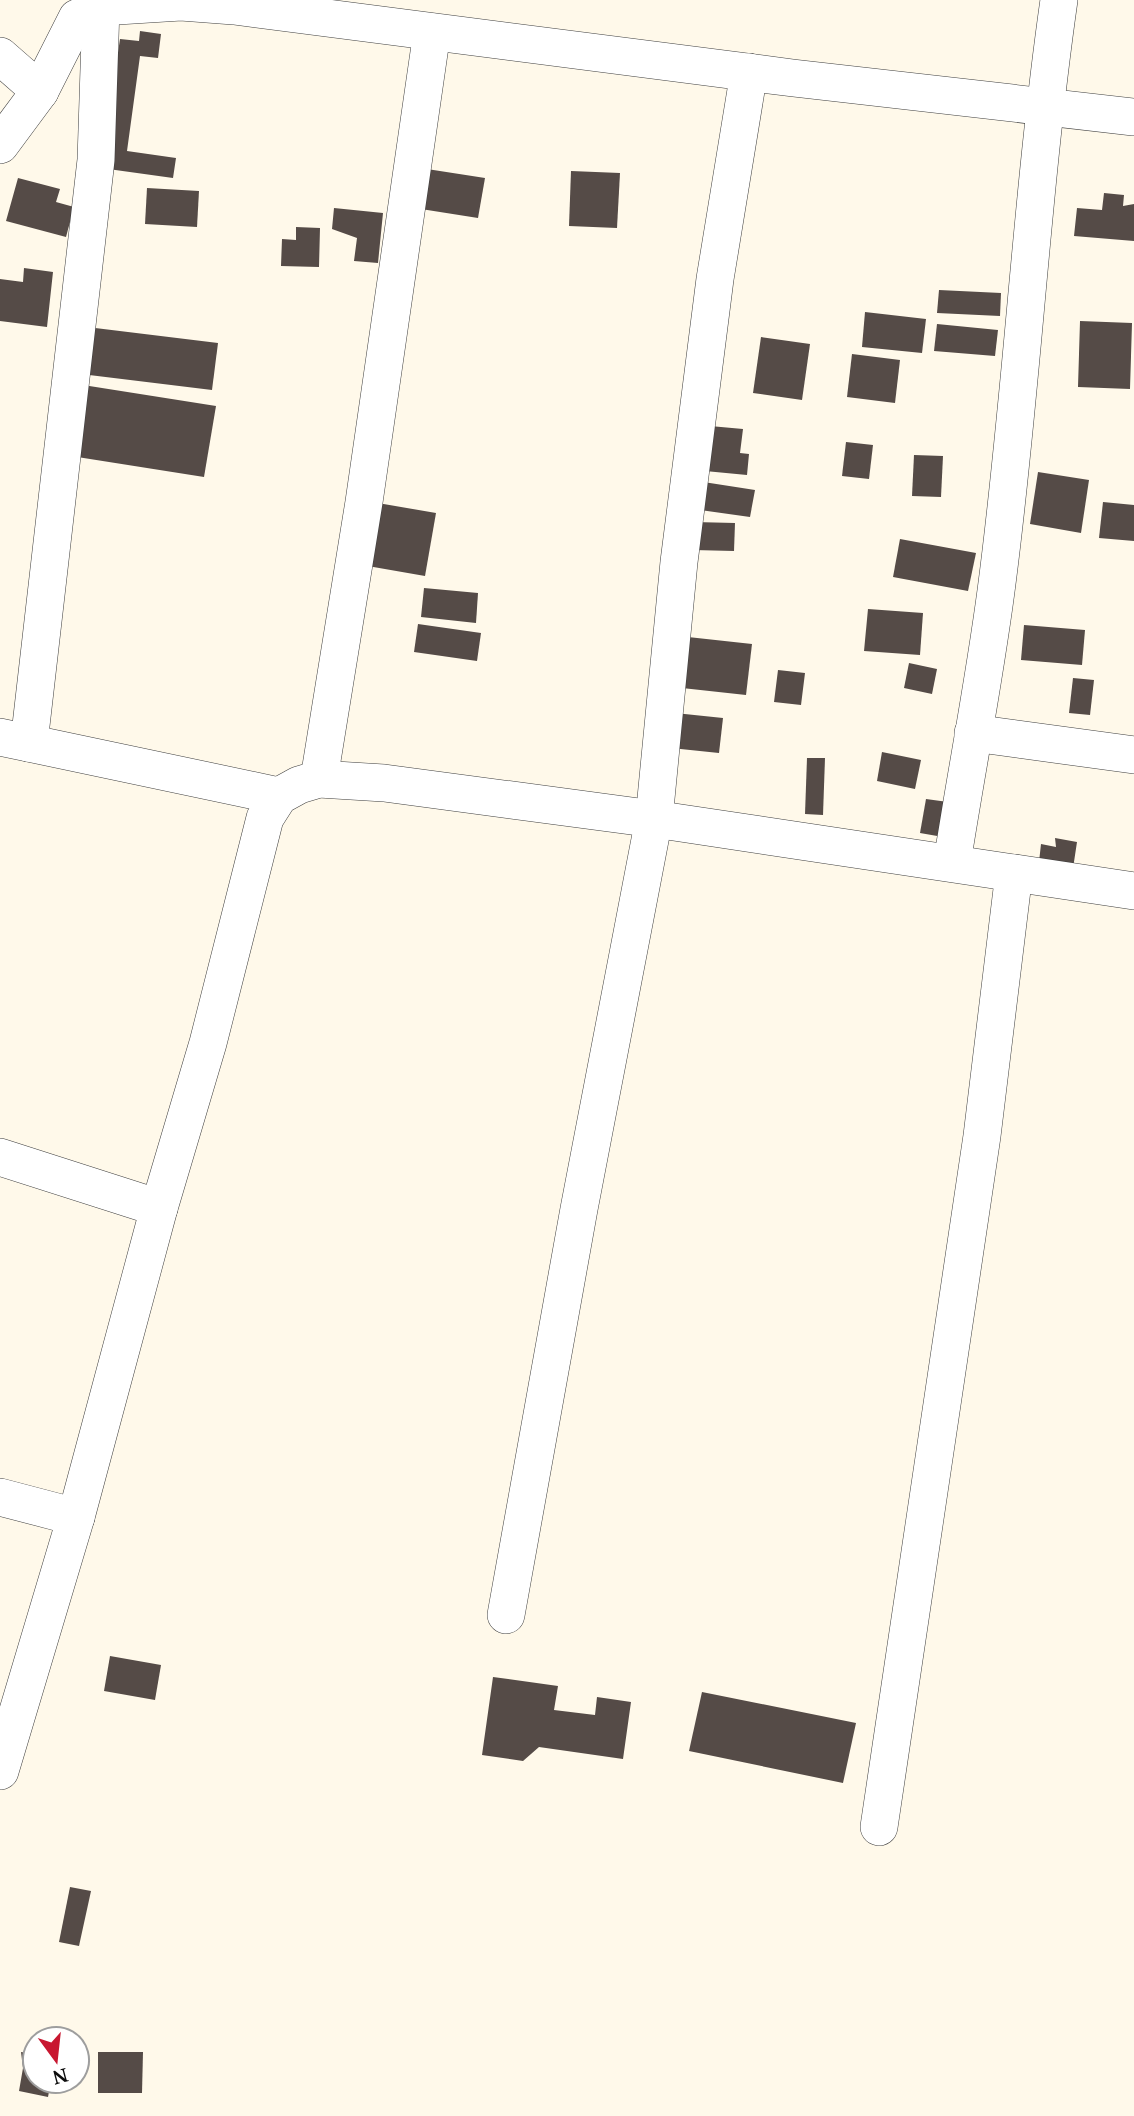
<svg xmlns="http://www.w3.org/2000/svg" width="1134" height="2116" font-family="'Noto Serif',serif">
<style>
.building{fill:#554b47}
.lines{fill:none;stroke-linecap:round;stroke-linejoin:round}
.street-casing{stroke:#3f3f3f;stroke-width:38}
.street{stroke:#fff;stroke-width:37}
</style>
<rect width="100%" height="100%" fill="#fff9ea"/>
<g class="building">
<path d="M140,31L161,34L158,58L140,56L127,151L176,158L173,178L101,168L120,39L139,41Z"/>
<path d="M427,169L485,178L478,218L421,209Z"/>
<path d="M571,171L620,173L617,228L569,226Z"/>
<path d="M18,178L60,189L56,202L74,207L66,237L6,221Z"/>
<path d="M147,188L199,191L197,227L145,224Z"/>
<path d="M1104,193L1124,195L1123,206L1134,204V241L1074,236L1077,208L1102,210Z"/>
<path d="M334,208L383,213L378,263L354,261L357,238L332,229Z"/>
<path d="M296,227L320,228L319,267L281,266L282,239L296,240Z"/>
<path d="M24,268L53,272L47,327L0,321V279L23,282Z"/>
<path d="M939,290L1001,293L1000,316L937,313Z"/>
<path d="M865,312L926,319L922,353L862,347Z"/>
<path d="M1080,321L1132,323L1130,389L1078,387Z"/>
<path d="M937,324L998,330L995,356L934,351Z"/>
<path d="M87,327L218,343L212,390L81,374Z"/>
<path d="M761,337L810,344L802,400L753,393Z"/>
<path d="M852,354L900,360L895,403L847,397Z"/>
<path d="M83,385L216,406L204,477L71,456Z"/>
<path d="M710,426L743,429L740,453L749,454L747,475L705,471Z"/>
<path d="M846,442L873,445L869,479L842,476Z"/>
<path d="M914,455L943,456L941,497L912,496Z"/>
<path d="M1038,472L1089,480L1081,533L1030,524Z"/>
<path d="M697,481L755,490L750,517L693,509Z"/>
<path d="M372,502L436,513L425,576L362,565Z"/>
<path d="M1103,502L1134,505V541L1099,538Z"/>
<path d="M694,522L735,523L734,551L693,550Z"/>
<path d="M900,539L976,553L968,591L893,577Z"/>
<path d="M424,588L478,593L476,623L421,617Z"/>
<path d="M868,609L923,613L920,655L864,651Z"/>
<path d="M418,624L481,633L477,661L414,652Z"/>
<path d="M1024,625L1085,630L1082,665L1021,660Z"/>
<path d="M688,637L752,644L746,695L682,688Z"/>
<path d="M909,663L937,669L932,694L904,688Z"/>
<path d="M778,670L805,673L801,705L774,702Z"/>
<path d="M1073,678L1094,680L1090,715L1069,713Z"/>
<path d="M675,713L723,718L719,753L671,748Z"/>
<path d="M882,752L921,760L915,789L877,781Z"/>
<path d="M807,758H825L823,815L805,814Z"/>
<path d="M926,799L948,802L943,837L920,833Z"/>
<path d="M1055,838L1077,842L1072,875L1038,871L1041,844L1056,847Z"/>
<path d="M110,1656L161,1665L155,1700L104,1691Z"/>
<path d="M493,1677L558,1686L554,1710L595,1715L597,1697L631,1702L623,1759L539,1747L523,1761L482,1755Z"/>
<path d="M702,1692L856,1723L843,1783L689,1751Z"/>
<path d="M70,1887L91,1891L79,1946L59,1942Z"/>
<path d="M21,2052L35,2054V2081H51L48,2097L19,2091L23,2068Z"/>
<path d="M98,2052H143L142,2093H98Z"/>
</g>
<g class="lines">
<g class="street-casing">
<g id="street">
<path d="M0,56L40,91"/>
<path d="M0,145L40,91L77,18L101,7L181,2L234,6L793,78L1134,117"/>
<path d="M973,733L1134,755"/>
<path d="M0,737L279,796"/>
<path d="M29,743L96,160L101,7"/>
<path d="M319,779L364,502L432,32"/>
<path d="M952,863C966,773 984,682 996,591C1022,395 1031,196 1059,0"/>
<path d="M0,1157L159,1208"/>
<path d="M0,1497L76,1517"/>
<path d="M506,1615L579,1209L654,819L679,562L715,279L749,72"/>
<path d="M0,1771L76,1517L159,1208L208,1043L265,818L279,796L299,785L319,779L384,783L654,819L1134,891"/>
<path d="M879,1827L982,1136L1014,873"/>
</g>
</g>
<use href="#street" class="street"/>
</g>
<g transform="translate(56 2060) rotate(165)"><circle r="33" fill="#ffffff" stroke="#9e9e9e" stroke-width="2"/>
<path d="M0-5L12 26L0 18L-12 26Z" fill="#c81730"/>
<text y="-10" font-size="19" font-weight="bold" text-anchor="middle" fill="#0c0c0c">N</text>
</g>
</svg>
